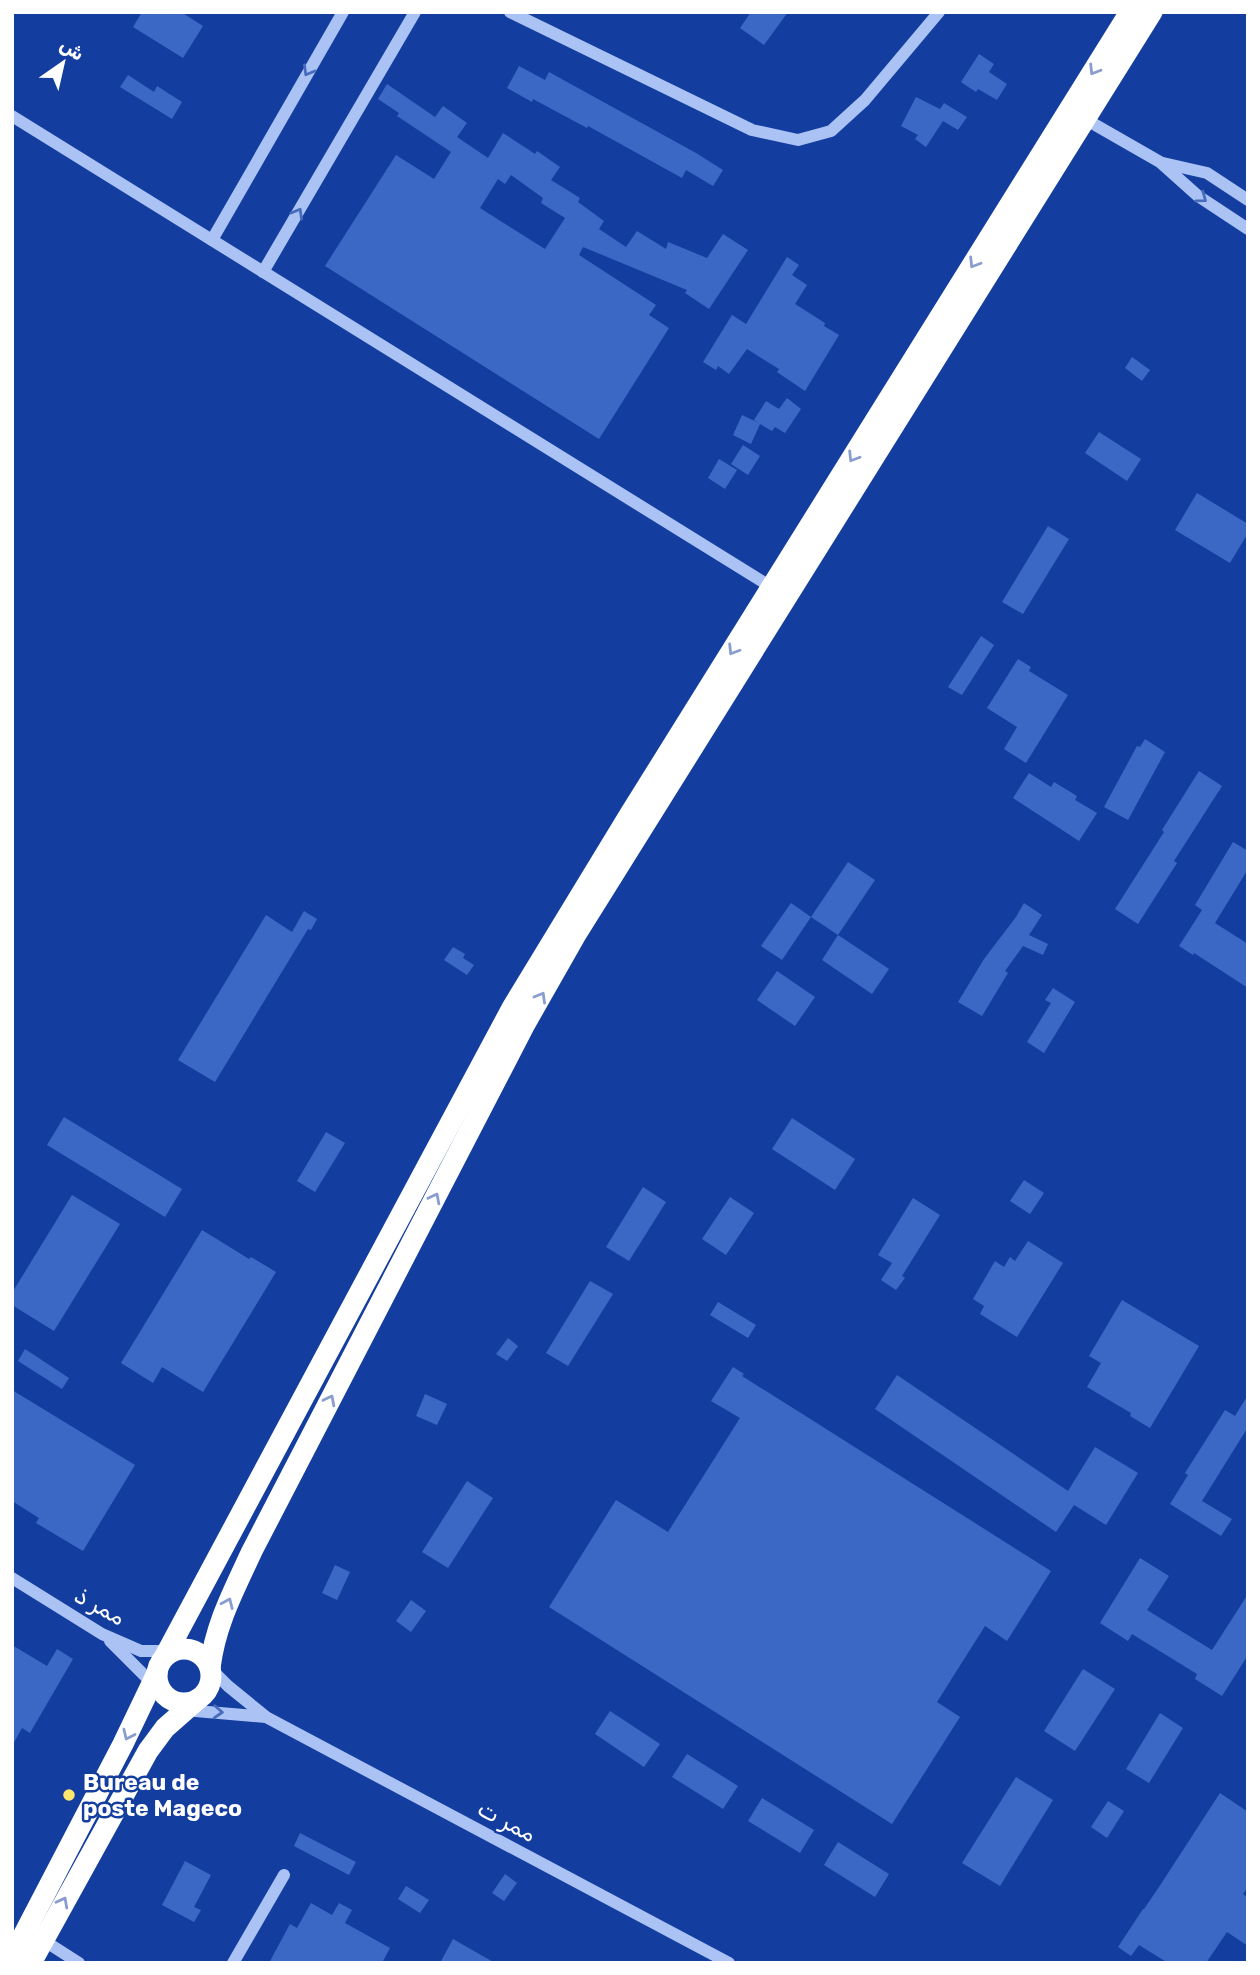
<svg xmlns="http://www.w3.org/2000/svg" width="1260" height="1975" font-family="Rubik,Vazirmatn,sans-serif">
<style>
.building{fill:#3c68c5;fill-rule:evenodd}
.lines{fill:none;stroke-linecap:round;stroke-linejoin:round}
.minor{stroke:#abc2f4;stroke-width:12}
.highway{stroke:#fff;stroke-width:21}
.oneway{stroke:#899ecf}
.oneway2{stroke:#486cbd}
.poi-dot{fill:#ffe86e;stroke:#133e9f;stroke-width:2.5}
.labels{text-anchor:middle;stroke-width:5;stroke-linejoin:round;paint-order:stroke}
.street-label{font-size:23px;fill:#fff;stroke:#133e9f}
.poi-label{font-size:23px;font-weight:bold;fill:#fff;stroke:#133e9f;text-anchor:start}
</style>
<rect width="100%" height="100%" fill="#133e9f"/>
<g class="building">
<path d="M142,12H181L203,26L183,58L133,27Z"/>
<path d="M751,12H788L764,45L740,28Z"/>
<path d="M979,54L994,64L989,72L1007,84L997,100L978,89L976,92L961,82Z"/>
<path d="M519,66L545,80L549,72L696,153L723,170L713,186L686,170L682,178L588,126L587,128L533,99L532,102L507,88Z"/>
<path d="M128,75L154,92L157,86L182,102L172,119L120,87Z"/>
<path d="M387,84L435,117L443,106L467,123L457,137L488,158L503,133L535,154L537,151L560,167L551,180L580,198L578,202L604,221L599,229L626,247L637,231L666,249L668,242L707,258L723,234L748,250L709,309L685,293L687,290L583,247L579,255L656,305L649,315L669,328L599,439L325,266L396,155L434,179L451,152L397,116L399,113L378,99ZM511,175L543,198L541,203L565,218L545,249L480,208L498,179L505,184Z"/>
<path d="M916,97L940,109L944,103L967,117L958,130L943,121L926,147L915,139L918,135L901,126Z"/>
<path d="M787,257L799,265L792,275L807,285L795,304L825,323L824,326L839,335L805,391L777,372L779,369L747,349L729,374L718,366L716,370L703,362L732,315L746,324Z"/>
<path d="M1132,357L1150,370L1142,381L1125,368Z"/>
<path d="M787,398L801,409L785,433L775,427L772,431L760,424L751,444L733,435L742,415L759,423L754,420L766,401L779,409Z"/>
<path d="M1099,432L1141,459L1127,481L1085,453Z"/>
<path d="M743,445L760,456L748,475L731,464Z"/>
<path d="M719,459L737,470L725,489L708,478Z"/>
<path d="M1197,493L1248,524V533L1230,563L1175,530Z"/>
<path d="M1048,526L1069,539L1023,614L1002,602Z"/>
<path d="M981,636L994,645L962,695L948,687Z"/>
<path d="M1018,659L1031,667L1029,671L1068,695L1026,763L1004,749L1017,727L987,708Z"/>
<path d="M1145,739L1165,752L1128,820L1104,807L1137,746L1140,747Z"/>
<path d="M1199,771L1222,786L1174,861L1177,863L1138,924L1115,909L1164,832L1162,830Z"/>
<path d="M1029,773L1051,787L1054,782L1077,796L1075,800L1097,813L1079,841L1013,798Z"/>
<path d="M1233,842L1248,851V869L1215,923L1248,944V988L1194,953L1193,955L1179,946L1202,910L1195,905Z"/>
<path d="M848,862L875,880L838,935L811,917Z"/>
<path d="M791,903L811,917L782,960L761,946Z"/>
<path d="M1024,903L1042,915L1029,935L1048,944L1043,955L1023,946L1005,971L1008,973L982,1016L958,1002L984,959L1016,917Z"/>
<path d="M304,911L317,919L311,930L308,929L215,1082L178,1060L266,915L292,932Z"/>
<path d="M838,935L889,969L872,994L822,960Z"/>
<path d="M453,947L465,954L463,958L474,965L467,975L444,960Z"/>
<path d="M777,971L815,997L795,1026L757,1000Z"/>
<path d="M1053,988L1075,1002L1044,1053L1027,1042L1051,1003L1045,1000Z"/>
<path d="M64,1117L182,1189L165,1217L47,1145Z"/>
<path d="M792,1118L855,1159L835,1190L772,1149Z"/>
<path d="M326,1132L345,1143L315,1192L297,1181Z"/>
<path d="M1024,1180L1044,1193L1030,1214L1010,1201Z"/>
<path d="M643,1187L666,1202L629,1261L606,1247Z"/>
<path d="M72,1195L120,1224L54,1331L12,1305V1293Z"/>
<path d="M730,1197L754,1213L726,1255L702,1239Z"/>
<path d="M913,1198L940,1215L902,1276L905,1278L896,1290L881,1280L892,1263L878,1255Z"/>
<path d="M202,1230L249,1259L251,1257L276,1272L203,1392L162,1367L153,1383L121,1363Z"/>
<path d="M1028,1241L1063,1263L1017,1337L980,1314L984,1306L973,1299L995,1261L1004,1267L1010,1257L1015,1261Z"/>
<path d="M590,1281L613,1294L568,1366L546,1353Z"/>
<path d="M1122,1300L1199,1346L1150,1428L1130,1416L1131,1413L1087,1387L1101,1363L1089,1356Z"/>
<path d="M718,1302L756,1325L748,1338L710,1315Z"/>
<path d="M508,1338L518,1346L507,1361L496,1354Z"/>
<path d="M25,1349L69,1378L62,1389L18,1361Z"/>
<path d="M733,1367L744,1374L742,1376L1051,1571L1007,1641L985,1626L937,1702L960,1717L892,1824L549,1607L616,1500L668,1532L740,1418L711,1401Z"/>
<path d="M897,1375L1068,1491L1095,1447L1138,1473L1106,1525L1074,1505L1056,1532L875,1409Z"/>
<path d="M12,1390L135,1465L83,1551L36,1523L39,1518L12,1501Z"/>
<path d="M425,1394L447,1404L437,1425L416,1416Z"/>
<path d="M1248,1395V1427L1202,1501L1232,1519L1221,1536L1170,1504L1188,1475L1185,1473L1225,1410L1235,1416Z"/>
<path d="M467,1481L493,1498L448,1568L422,1552Z"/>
<path d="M1140,1558L1169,1576L1147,1610L1212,1650L1248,1594V1655L1222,1696L1195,1679L1197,1674L1132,1634L1128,1641L1100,1623Z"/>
<path d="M335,1565L350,1572L337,1600L322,1593Z"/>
<path d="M411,1600L426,1611L411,1632L396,1621Z"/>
<path d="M12,1645L47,1666L57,1649L73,1659L30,1733L22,1728L12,1746Z"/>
<path d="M1083,1669L1115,1689L1075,1751L1044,1731Z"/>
<path d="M610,1711L660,1744L644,1767L595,1734Z"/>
<path d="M1160,1713L1183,1728L1149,1783L1126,1769Z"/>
<path d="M687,1754L738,1786L723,1809L672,1777Z"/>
<path d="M1016,1777L1053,1800L1000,1886L962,1863Z"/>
<path d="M1220,1793L1248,1812V1887L1243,1894L1248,1898V1946L1227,1932L1206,1963H1168L1139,1945L1131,1956L1118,1947L1143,1909H1144L1159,1887Z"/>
<path d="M762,1798L814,1830L800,1853L748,1821Z"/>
<path d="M1108,1801L1124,1811L1107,1838L1091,1827Z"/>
<path d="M300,1833L356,1862L349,1875L294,1846Z"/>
<path d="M838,1842L889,1874L875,1897L824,1865Z"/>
<path d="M185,1861L211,1875L194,1907L201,1910L194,1922L162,1905Z"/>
<path d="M505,1874L517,1883L504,1901L492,1893Z"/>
<path d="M406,1886L429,1900L420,1913L398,1899Z"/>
<path d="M311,1903L332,1915L339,1903L352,1910L345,1923L390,1948L382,1963H269L290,1924L297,1928Z"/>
<path d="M453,1939L495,1963H440Z"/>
</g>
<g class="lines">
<g class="minor">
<path d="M510,12L752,130L798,140L831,131L865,100L939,12"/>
<path d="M12,116L776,590"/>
<path d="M1085,119L1160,162L1198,196L1248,229"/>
<path d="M1163,163L1207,173L1248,200"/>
<path d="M212,240L343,12"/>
<path d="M263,272L415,12"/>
<path d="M12,1578L102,1634L141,1651H171"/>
<path d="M110,1641L156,1687"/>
<path d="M210,1668L228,1686L266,1717L729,1963"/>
<path d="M173,1701L184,1710L266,1717"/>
<path d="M43,1940L79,1963"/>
<path d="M233,1963L284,1875"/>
</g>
<g class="highway">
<circle cx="184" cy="1676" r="27"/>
<path d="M165,1656L512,1008L630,814L1130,12"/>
<path d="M210,1668C215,1625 234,1590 252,1551L525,1024L575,936L1152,12"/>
<path d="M12,1957L123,1744L157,1673"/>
<path d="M31,1963L148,1751L165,1728L198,1699"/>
</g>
</g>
<defs><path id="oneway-chevron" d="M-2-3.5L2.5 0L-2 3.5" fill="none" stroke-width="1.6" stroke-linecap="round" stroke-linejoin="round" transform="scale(1.75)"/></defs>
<g class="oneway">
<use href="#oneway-chevron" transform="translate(1094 70) rotate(122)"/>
<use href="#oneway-chevron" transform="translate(974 263) rotate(122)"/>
<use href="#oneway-chevron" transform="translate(853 457) rotate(122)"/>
<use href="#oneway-chevron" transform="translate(733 650) rotate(122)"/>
<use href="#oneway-chevron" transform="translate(541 997) rotate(-60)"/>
<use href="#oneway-chevron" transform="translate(435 1198) rotate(-63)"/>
<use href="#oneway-chevron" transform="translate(330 1400) rotate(-63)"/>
<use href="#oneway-chevron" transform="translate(228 1603) rotate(-66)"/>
<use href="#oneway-chevron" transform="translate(128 1735) rotate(115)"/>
<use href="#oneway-chevron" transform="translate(63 1902) rotate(-62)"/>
</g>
<g class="oneway2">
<use href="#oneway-chevron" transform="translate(308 71) rotate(120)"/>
<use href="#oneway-chevron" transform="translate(1202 198) rotate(36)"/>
<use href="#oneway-chevron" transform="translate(298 213) rotate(-60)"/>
<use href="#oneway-chevron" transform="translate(218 1712) rotate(3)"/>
</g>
<circle class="poi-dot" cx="69" cy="1795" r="7"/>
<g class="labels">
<g class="street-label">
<text transform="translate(100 1606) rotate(29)" y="8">ممر ذ</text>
<text transform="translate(507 1821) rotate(28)" y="8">ممر ت</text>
</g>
<g class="poi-label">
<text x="83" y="1790">Bureau de<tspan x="83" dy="26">poste Mageco</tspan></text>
</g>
</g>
<rect width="1260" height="1975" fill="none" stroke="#ffffff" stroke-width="28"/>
<g transform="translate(63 63) rotate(34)" stroke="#133e9f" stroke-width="5" paint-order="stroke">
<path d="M0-5L12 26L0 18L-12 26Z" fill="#ffffff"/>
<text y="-10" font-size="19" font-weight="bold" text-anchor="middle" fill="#ffffff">ش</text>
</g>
</svg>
